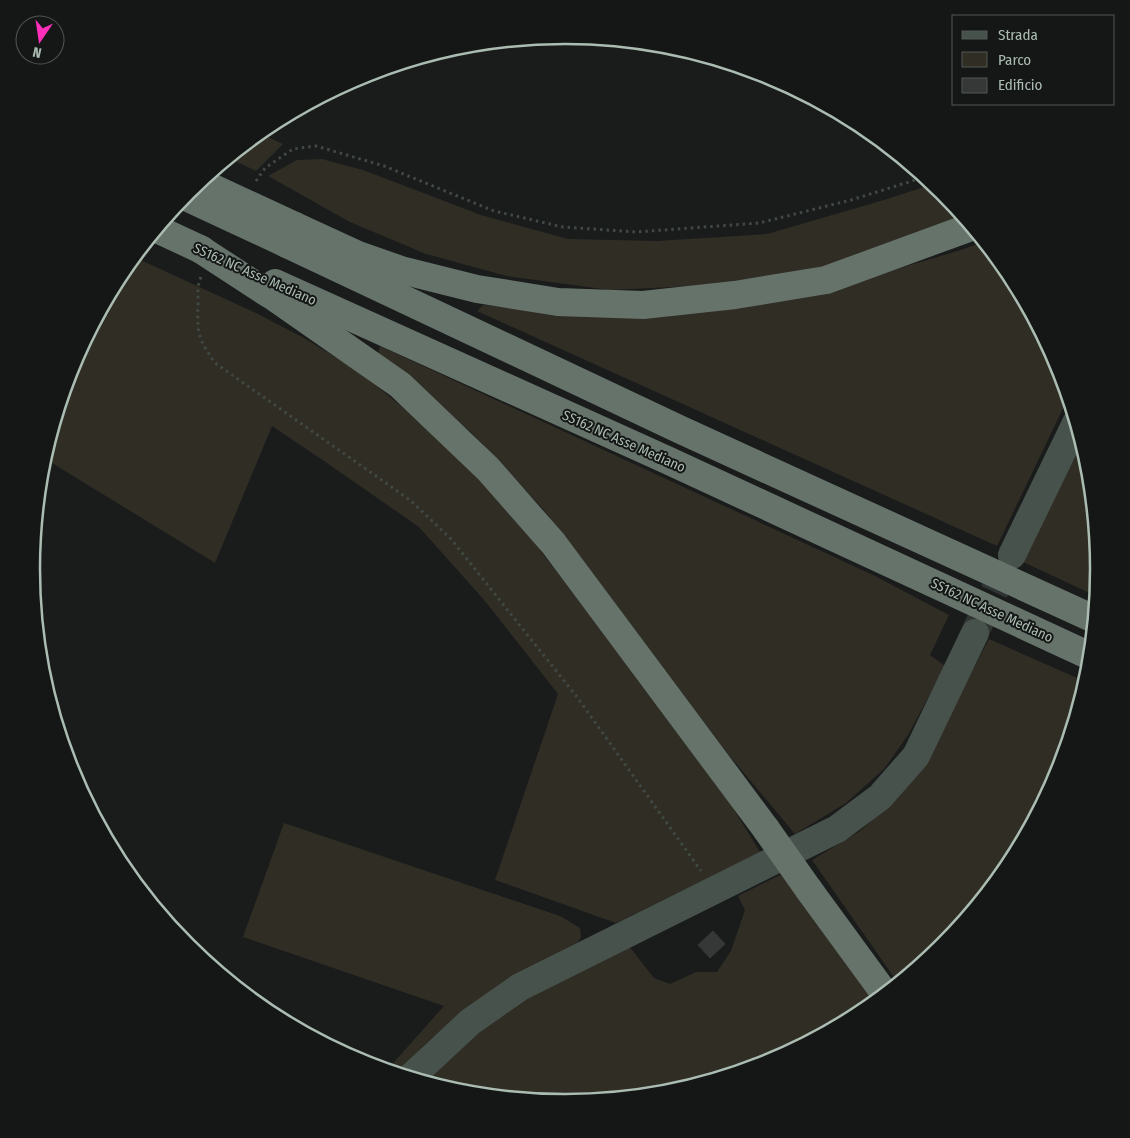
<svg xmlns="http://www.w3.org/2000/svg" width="1130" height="1138" font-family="'Fira Sans Condensed',sans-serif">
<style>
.green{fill:#302d25}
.building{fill:#353837;stroke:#333937}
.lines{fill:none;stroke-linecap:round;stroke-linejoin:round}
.secondary-tunnel{stroke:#303432;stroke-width:28;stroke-dasharray:28 14;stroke-linecap:butt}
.path{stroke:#404944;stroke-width:3;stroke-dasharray:2.5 4;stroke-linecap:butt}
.secondary{stroke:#48524c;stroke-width:28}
.highway{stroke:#66736b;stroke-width:28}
.highway-bridge{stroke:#66736b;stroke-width:28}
.labels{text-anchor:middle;stroke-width:4;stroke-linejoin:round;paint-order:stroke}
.street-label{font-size:14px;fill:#abbdb2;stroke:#151717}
.rim{fill:none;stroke:#abbdb2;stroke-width:2.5}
</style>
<rect width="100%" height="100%" fill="#1a1c1c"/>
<g class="green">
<path d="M259,133L283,144L256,171L229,158Z"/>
<path d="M322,159L363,170L481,215L568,239L657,241L767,234L884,200L933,184L943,192L965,219L853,261L735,284L610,290L507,276L426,254L350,222L268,176L297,160Z"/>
<path d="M983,242L1009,273L1058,365L1068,398L997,546L477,311L483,305L599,316L805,296L961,250Z"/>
<path d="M134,257L256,313L304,338L358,371L439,437L510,511L711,772L760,852L616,923L495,880L558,694L485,601L419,527L324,461L272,426L215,563L44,458L72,364L121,272Z"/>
<path d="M380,346L873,575L949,615L930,655L945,666L908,735L884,769L846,803L795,834L728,754L543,509L473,434L378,353Z"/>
<path d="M1081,440L1089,465L1099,569L1096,596L1023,562Z"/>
<path d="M989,639L1086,682L1058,774L1009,866L942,947L898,983L812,860L860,831L895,799L929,754Z"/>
<path d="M284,823L560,916L580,928L581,937L578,942L517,975L462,1011L423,1046L398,1073L387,1070L444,1006L243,937Z"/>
<path d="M784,873L877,1000L861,1013L769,1062L669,1093L565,1103L461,1092L422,1081L487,1022L537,990L628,945L654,978L670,984L696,972H717L731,951L745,910L738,896Z"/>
</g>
<path class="building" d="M713,931L725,944L710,958L698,945Z"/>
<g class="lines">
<path class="secondary-tunnel" d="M976,630L1011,556"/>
<g class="path">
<path d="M256,181L265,168L293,149L316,146L384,166L494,211L563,227L636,232L759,223L851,200L925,177"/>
<path d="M201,277C197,286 198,294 198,304C197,334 198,338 215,363L410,500L451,539L577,697L701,871"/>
</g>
<g class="secondary">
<path d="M1012,555L1076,423"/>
<path d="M411,1077L470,1022L520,987L837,829L880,797L916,756L975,633"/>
</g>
<g class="highway">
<path d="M295,226L358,255L401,270L477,289L558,302L643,305L735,295L826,280L971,227"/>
<path d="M157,229L202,250"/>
<path d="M287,244L681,430L1094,619"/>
<path d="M275,283L667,460L1090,656"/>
<path d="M274,297L400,385L488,469L553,543L766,829"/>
<path d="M809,890L885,994"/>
</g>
<g class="highway-bridge">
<path d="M200,182L295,226"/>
<path d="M184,196L287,244"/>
<path d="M200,249L269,294"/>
<path d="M766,829L809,890"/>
</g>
</g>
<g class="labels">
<g class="street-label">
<text transform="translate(255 274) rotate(24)" y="5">SS162 NC Asse Mediano</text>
<text transform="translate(624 441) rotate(24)" y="5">SS162 NC Asse Mediano</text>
<text transform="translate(992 610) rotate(25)" y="5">SS162 NC Asse Mediano</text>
</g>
</g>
<path d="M0 0H1130V1138H0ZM40 569a525 525 0 1 1 1050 0a525 525 0 1 1-1050 0Z" fill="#151717" fill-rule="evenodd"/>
<path class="rim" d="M40 569a525 525 0 1 1 1050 0a525 525 0 1 1-1050 0Z"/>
<rect x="952" y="15" width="162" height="90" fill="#151717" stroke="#515955"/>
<rect x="962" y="31" width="25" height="8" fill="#48524c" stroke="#515955"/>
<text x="998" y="40" font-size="15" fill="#abbdb2">Strada</text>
<rect x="962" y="52" width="25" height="15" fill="#302d25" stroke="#515955"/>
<text x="998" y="65" font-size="15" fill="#abbdb2">Parco</text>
<rect x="962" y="78" width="25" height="15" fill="#353837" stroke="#515955"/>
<text x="998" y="90" font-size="15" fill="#abbdb2">Edificio</text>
<g transform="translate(40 40) rotate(193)"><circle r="24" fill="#151717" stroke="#515955"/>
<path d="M0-4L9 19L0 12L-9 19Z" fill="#ff2fba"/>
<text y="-8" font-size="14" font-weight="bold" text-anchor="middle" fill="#abbdb2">N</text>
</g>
</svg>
